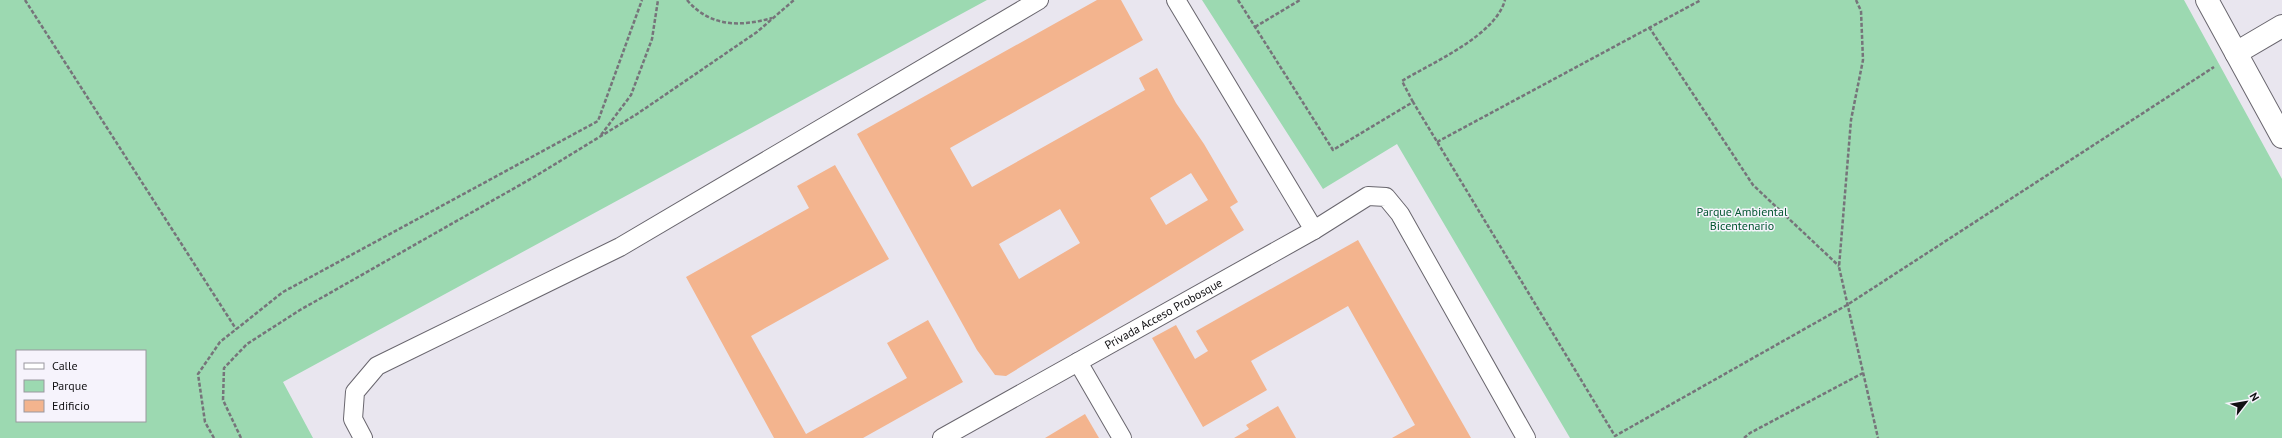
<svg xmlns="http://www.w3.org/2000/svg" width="2282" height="438" font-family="'PT Sans',sans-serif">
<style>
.green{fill:#9cd9b1;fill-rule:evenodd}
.building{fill:#f3b48e;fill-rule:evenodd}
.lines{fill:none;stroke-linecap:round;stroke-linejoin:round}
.lane-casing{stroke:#69666e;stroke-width:20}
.street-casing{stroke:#69666e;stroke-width:24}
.secondary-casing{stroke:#69666e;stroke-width:24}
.path{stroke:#76747a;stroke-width:2.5;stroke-dasharray:4 2;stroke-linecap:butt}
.lane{stroke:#fff;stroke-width:18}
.street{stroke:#fff;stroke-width:22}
.secondary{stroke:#fff;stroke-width:22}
.labels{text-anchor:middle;stroke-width:3;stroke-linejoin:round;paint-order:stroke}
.park-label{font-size:12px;fill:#035631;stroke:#f6f3fc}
.street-label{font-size:12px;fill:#111013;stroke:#f6f3fc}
</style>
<rect width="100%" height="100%" fill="#e9e6ef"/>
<g class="green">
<path d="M0,0H987L283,382L313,438H0ZM17,351H145V421H17Z"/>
<path d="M1202,0H2184L2282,179V438H1570L1397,144L1323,189Z"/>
</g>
<g class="building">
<path d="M1097,0H1121L1143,40L950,148L972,187L1145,90L1139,78L1157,68L1176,103L1204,144L1238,202L1230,207L1244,230L1006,376L995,375L977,350L857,134ZM1191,173L1208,200L1166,225L1150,198ZM1060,209L1080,243L1019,279L999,244Z"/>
<path d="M835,165L889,259L751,336L806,434L907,378L887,343L928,320L963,382L863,438H774L686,277L809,208L797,186Z"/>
<path d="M1358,240L1471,438H1392L1415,425L1348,306L1251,361L1267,390L1203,427L1152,338L1176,325L1195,359L1208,351L1196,331Z"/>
<path d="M1278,406L1296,438H1234L1249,429L1246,425Z"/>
<path d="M1085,414L1099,438H1045Z"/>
</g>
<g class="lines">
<g class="lane-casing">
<g id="lane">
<path d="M1176,0L1314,230"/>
<path d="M1078,362L1122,438"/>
<path d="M363,438L353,419L355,392L377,366L620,247L1039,0"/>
<path id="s1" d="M942,438L1314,230L1368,196L1386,197L1400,214L1526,438"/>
</g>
</g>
<g class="street-casing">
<path id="street" d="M2236,53L2282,26"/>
</g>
<g class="secondary-casing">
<path id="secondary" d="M2207,0L2282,137"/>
</g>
<g class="path">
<path d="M25,0L236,329"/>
<path d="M687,0C710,27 740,27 772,18"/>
<path d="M1238,0L1333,150L1413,102L1615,436L1847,305L2214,67"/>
<path d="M1856,0L1861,11L1863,60L1851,120L1839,267L1878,438"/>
<path d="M1255,27L1300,0"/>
<path d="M1649,27L1753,185L1839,266"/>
<path d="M1413,102L1402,81C1433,62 1495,36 1505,0"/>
<path d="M601,135L631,95L652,39L658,0"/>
<path d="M1437,142L1701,0"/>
<path d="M214,438L205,422L198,374L220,342L283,292L598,121L642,0"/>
<path d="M241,438L223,400L224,368L247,344L300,310L534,177L637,114L757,32L794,0"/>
<path d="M1744,438L1750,433L1863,373"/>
</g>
<use href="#lane" class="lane"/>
<use href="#street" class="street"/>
<use href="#secondary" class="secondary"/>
</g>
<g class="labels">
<g class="park-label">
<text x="1742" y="216">Parque Ambiental<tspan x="1742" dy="14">Bicentenario</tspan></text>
</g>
<g class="street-label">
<text dy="4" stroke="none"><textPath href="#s1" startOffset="254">Privada Acceso Probosque</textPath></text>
</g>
</g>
<rect x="16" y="350" width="130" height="72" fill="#f6f3fc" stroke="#9a989f"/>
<rect x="24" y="363" width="20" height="6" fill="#ffffff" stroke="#9a989f"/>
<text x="52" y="370" font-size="12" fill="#111013">Calle</text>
<rect x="24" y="380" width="20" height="12" fill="#9cd9b1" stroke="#9a989f"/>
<text x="52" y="390" font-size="12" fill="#111013">Parque</text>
<rect x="24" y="400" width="20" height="12" fill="#f3b48e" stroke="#9a989f"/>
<text x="52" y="410" font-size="12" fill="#111013">Edificio</text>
<g transform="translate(2246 402) rotate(59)" stroke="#f6f3fc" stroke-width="3" paint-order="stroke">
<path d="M0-3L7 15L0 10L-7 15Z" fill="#111013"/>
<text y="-6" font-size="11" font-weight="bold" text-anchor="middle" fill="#111013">N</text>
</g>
</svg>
